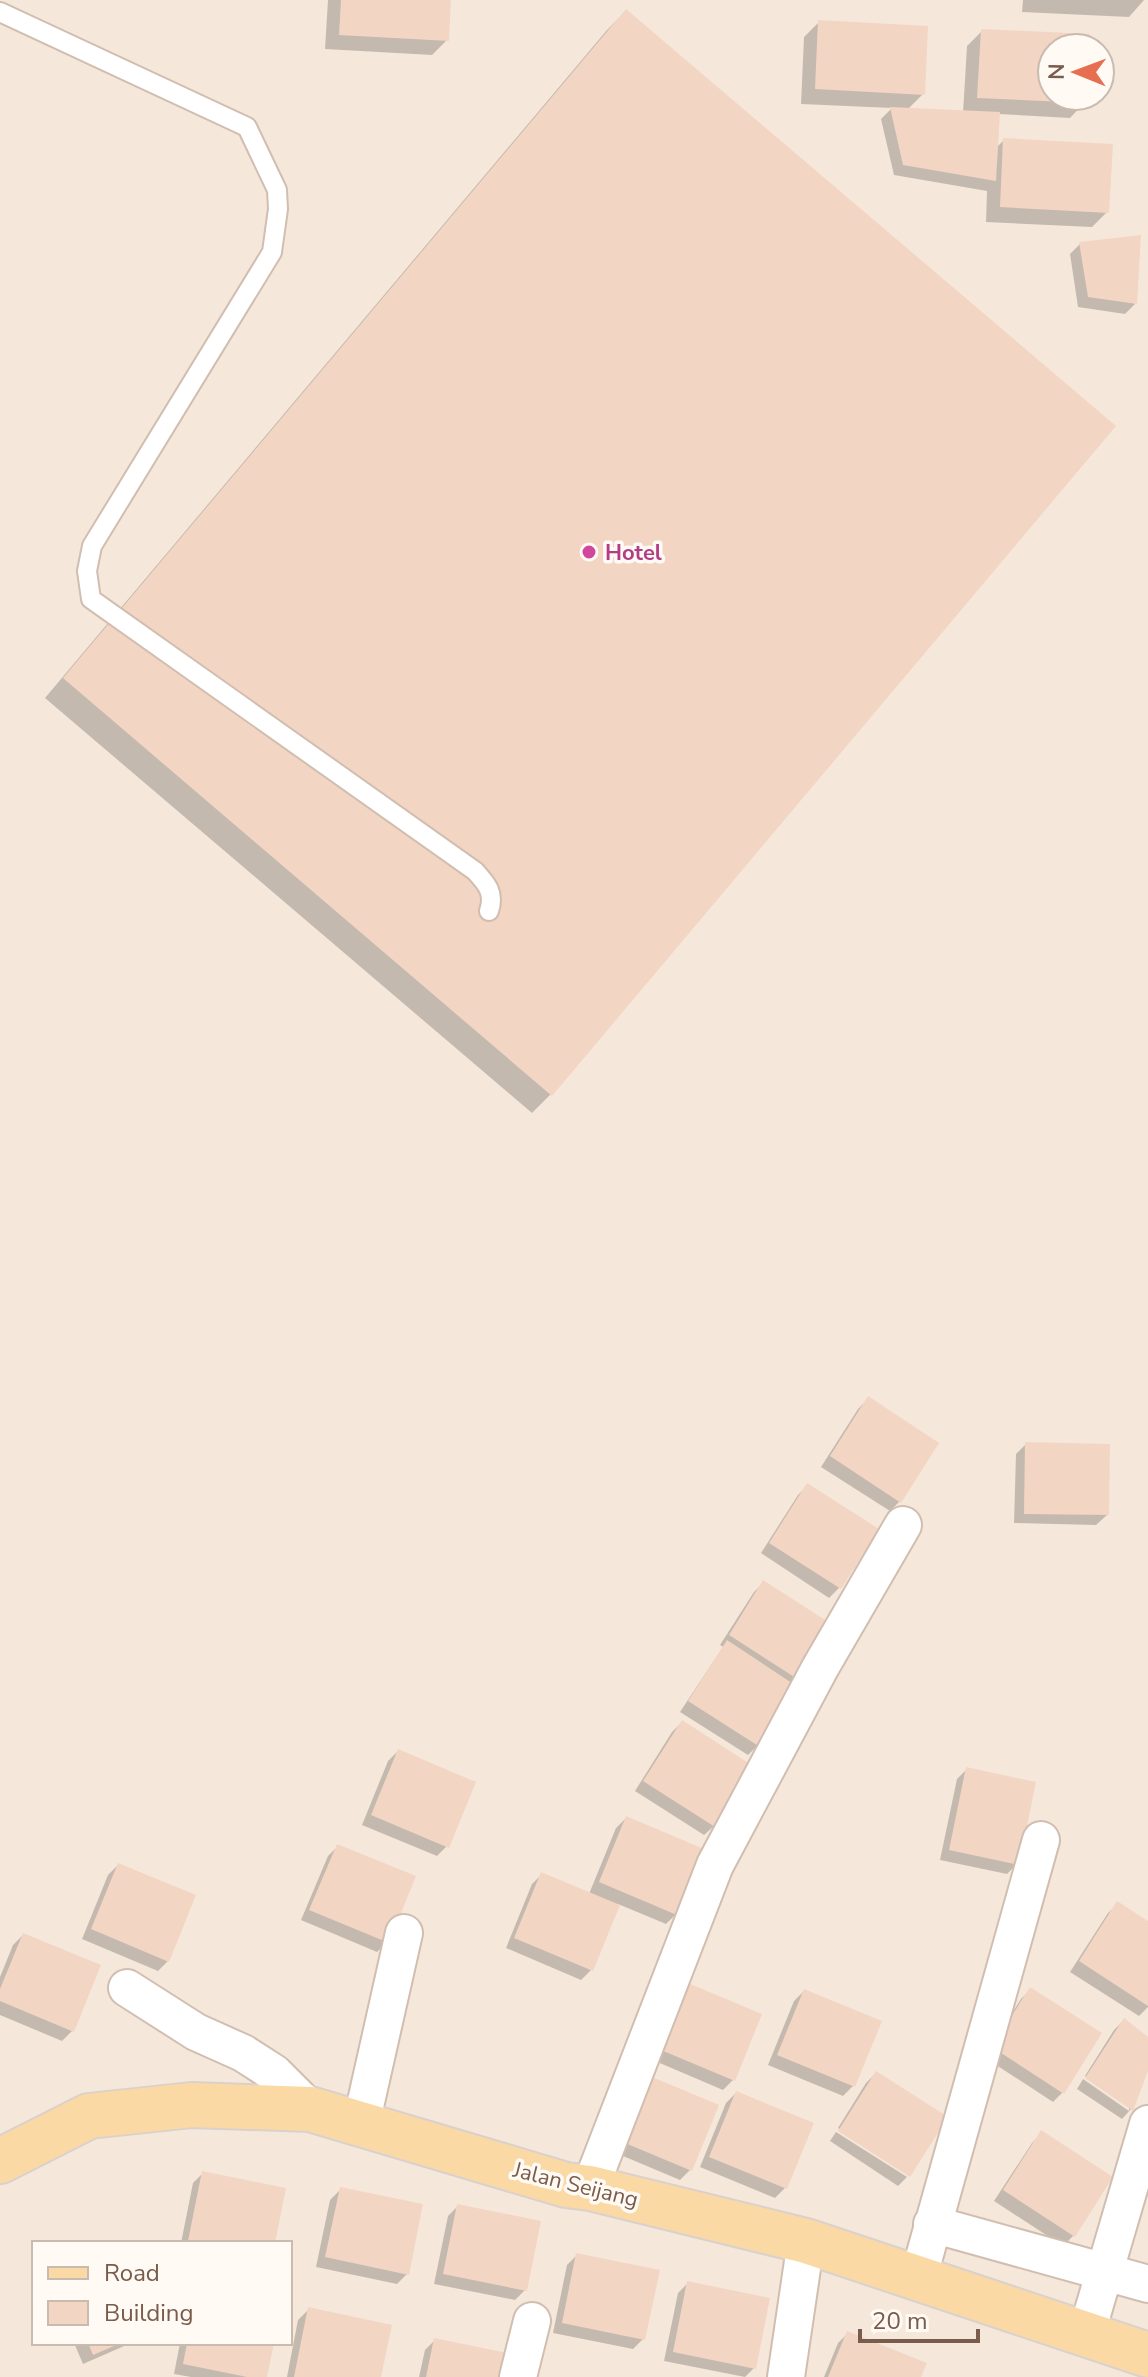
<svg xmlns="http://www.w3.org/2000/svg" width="1148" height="2377" font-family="'Nunito Sans',sans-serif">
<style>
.residential{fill:#f5e8da;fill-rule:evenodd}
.shadow{fill:#0003}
.building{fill:#f3d5c3}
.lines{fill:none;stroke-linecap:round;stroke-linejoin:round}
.lane-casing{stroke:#d1beb0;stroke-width:22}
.street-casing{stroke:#d1beb0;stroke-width:40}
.primary-casing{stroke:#dad1cd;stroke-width:48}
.lane{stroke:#fff;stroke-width:18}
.street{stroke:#fff;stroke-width:36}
.primary{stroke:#fbd9a5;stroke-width:44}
.hotel-dot{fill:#d1479c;stroke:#fffaf3;stroke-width:3}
.labels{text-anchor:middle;stroke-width:7;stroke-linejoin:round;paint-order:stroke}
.hotel-label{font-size:22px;font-weight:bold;fill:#b23c85;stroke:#fffaf3;text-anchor:start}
.street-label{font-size:22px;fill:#7a5c4d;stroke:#fffaf3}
</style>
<rect width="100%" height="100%" fill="#fdf6ec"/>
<path class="residential" d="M0,0H1148V2377H0ZM1052,48H1100V96H1052ZM34,2243H290V2343H34Z"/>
<g class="shadow">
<path d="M328,0H449L447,40L432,55L325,49Z"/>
<path d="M1023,0H1144L1129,17L1022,12Z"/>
<path d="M626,11L551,1094L532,1113L45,698L607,30Z"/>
<path d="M819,22L923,94L907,110L963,113L967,46L982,31L1088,48H1052V96H1086L1085,102L1070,118L998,114L996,148L1004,140L1107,212L1092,227L986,222L987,191L894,175L881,119L892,108L801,104L804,37Z"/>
<path d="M1080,244L1135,304L1125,314L1078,307L1070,254Z"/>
<path d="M868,1399L900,1501L890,1511L821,1467L858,1409Z"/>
<path d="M1026,1444L1107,1515L1096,1525L1014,1523L1016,1454Z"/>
<path d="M808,1485L839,1588L829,1598L761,1553L798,1495Z"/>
<path d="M764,1582L834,1627L758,1745L748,1755L680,1712L723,1647L720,1645L754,1592Z"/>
<path d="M682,1722L714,1826L704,1835L635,1791L672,1732Z"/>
<path d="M398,1751L447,1846L437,1856L362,1825L388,1761Z"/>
<path d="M967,1769L1017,1864L1007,1874L940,1860L957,1779Z"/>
<path d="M626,1818L676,1914L666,1924L618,1904L591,1970L581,1980L506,1948L532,1884L542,1874L589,1894L616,1828Z"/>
<path d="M338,1846L387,1942L377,1952L301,1920L328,1856Z"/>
<path d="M118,1865L168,1961L158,1971L82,1939L108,1875Z"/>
<path d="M1118,1904L1148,1923V2007L1139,2016L1070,1972L1108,1913Z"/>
<path d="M23,1935L72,2031L62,2041L0,2015V1977L13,1945Z"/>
<path d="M684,1984L733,2080L723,2090L648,2058Z"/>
<path d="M1031,1989L1063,2092L1053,2102L984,2057L1021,1999Z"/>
<path d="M804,1991L879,2022L853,2086L843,2096L768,2065L794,2001Z"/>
<path d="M1124,2020L1148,2040V2065L1131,2109L1122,2119L1077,2089L1083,2079L1129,2111V2106L1085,2076L1114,2030Z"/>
<path d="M876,2073L909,2174L838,2128L866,2083Z"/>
<path d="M631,2084L690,2170L680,2180L604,2148Z"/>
<path d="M736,2093L785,2188L775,2198L700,2167L726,2103Z"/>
<path d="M836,2132L907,2177L898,2186L830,2141Z"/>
<path d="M1042,2133L1110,2177L1073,2236L1063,2246L994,2201L1032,2143Z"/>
<path d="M203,2173L283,2190L273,2243H181L193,2183Z"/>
<path d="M340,2190L407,2274L397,2284L316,2267L330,2200Z"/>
<path d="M458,2206L525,2290L515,2300L434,2284L448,2216Z"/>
<path d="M577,2255L643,2339L633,2349L553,2333L567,2265Z"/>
<path d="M688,2283L754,2368L745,2377L664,2361L678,2293Z"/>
<path d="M308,2310L379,2377H287L298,2320Z"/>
<path d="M848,2333L919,2377H824L838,2343Z"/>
<path d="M435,2340L511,2377H419L425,2350Z"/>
<path d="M74,2343H131L83,2364Z"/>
<path d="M180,2343H272L265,2377H191L174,2374Z"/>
</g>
<g class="building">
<path d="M341,0H451L449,41L339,35Z"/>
<path d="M626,9L1116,426L552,1096L63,678Z"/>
<path d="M818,20L928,26L925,95L815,89Z"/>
<path d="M981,29L1090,34V48H1052V96H1088L1087,103L977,98Z"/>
<path d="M890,107L1000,112L996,181L903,165Z"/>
<path d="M1003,138L1113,144L1109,213L1000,207Z"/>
<path d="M1141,235L1137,304L1088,297L1079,242Z"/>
<path d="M868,1396L939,1443L901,1503L830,1456Z"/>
<path d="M1025,1442L1110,1444L1109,1515L1024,1514Z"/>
<path d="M807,1483L879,1529L841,1589L769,1543Z"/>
<path d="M763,1580L836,1627L802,1682L729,1635Z"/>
<path d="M727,1640L798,1687L760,1747L688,1701Z"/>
<path d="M682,1720L753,1766L715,1827L643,1781Z"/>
<path d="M398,1749L476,1782L449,1848L371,1815Z"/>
<path d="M966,1767L1036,1782L1019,1865L949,1850Z"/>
<path d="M626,1816L704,1849L677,1915L599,1882Z"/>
<path d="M337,1844L416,1876L389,1943L309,1910Z"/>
<path d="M118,1863L196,1895L169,1962L91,1929Z"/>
<path d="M541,1872L620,1905L593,1971L514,1938Z"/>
<path d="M1117,1901L1148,1921V2006L1079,1961Z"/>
<path d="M23,1933L101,1965L74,2032L0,2001V1989Z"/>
<path d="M683,1981L762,2014L735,2081L656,2048Z"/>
<path d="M1030,1987L1102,2033L1064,2094L992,2047Z"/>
<path d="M804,1989L882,2021L855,2087L777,2055Z"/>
<path d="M1124,2018L1148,2037V2071L1133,2111L1085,2078Z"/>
<path d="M876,2071L948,2117L910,2177L838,2131Z"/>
<path d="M640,2072L719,2105L692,2171L613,2138Z"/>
<path d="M736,2091L814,2123L787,2189L709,2157Z"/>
<path d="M1041,2130L1113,2177L1075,2237L1003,2190Z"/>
<path d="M202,2171L286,2188L275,2243L188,2241Z"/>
<path d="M340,2187L423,2204L409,2275L325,2257Z"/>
<path d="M457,2204L541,2221L527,2291L443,2274Z"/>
<path d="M576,2253L660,2270L645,2340L562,2323Z"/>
<path d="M687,2281L770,2298L756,2369L673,2352Z"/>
<path d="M308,2307L392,2325L381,2377H294Z"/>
<path d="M847,2331L927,2363L921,2377H828Z"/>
<path d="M434,2338L517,2355L513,2377H426Z"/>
<path d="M88,2343H121L93,2355Z"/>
<path d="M187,2343H274L267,2377H247L183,2364Z"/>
</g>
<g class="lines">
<g class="lane-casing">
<path id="lane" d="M0,12L247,127L277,190L278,209L272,252L92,546L87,571L91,599L475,871C487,884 495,893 489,911"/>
</g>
<g class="street-casing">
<g id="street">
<path d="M127,1988L196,2032L243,2053L274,2073L310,2109"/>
<path d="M361,2124L404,1933"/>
<path d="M590,2188L715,1865L820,1668L903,1525"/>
<path d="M932,2224L1148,2284"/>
<path d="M918,2279L1041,1840"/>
<path d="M1086,2335L1148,2124"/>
<path d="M518,2377L532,2321"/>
<path d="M786,2377L806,2241"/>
</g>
</g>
<g class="primary-casing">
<path id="primary" d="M0,2161L89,2116L192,2105L310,2109L566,2185L590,2188L806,2241L1148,2355"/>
</g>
<use href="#lane" class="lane"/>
<use href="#street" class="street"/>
<use href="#primary" class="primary"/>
</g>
<circle class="hotel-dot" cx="589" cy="552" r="8"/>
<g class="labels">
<g class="hotel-label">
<text x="605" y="560">Hotel</text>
</g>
<g class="street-label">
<text transform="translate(576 2184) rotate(14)" y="8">Jalan Seijang</text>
</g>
</g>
<rect x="32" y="2241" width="260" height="104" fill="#fffaf3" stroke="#cabbb1" stroke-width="2"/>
<rect x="48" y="2267" width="40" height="12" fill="#fbd9a5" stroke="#cabbb1" stroke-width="2"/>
<text x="104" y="2281" font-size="24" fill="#7a5c4d">Road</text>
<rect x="48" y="2301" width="40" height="24" fill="#f3d5c3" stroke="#cabbb1" stroke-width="2"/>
<text x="104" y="2321" font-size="24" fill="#7a5c4d">Building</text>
<g transform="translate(1076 72) rotate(271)"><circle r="38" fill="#fffaf3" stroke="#cabbb1" stroke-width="2"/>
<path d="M0-6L14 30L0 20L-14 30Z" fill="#e76f51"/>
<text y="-12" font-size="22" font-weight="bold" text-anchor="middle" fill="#7a5c4d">N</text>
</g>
<path d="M860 2329v12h118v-12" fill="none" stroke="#7a5c4d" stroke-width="4"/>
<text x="872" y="2329" font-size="24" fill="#7a5c4d" stroke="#fffaf3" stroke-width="6" paint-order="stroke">20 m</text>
</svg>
